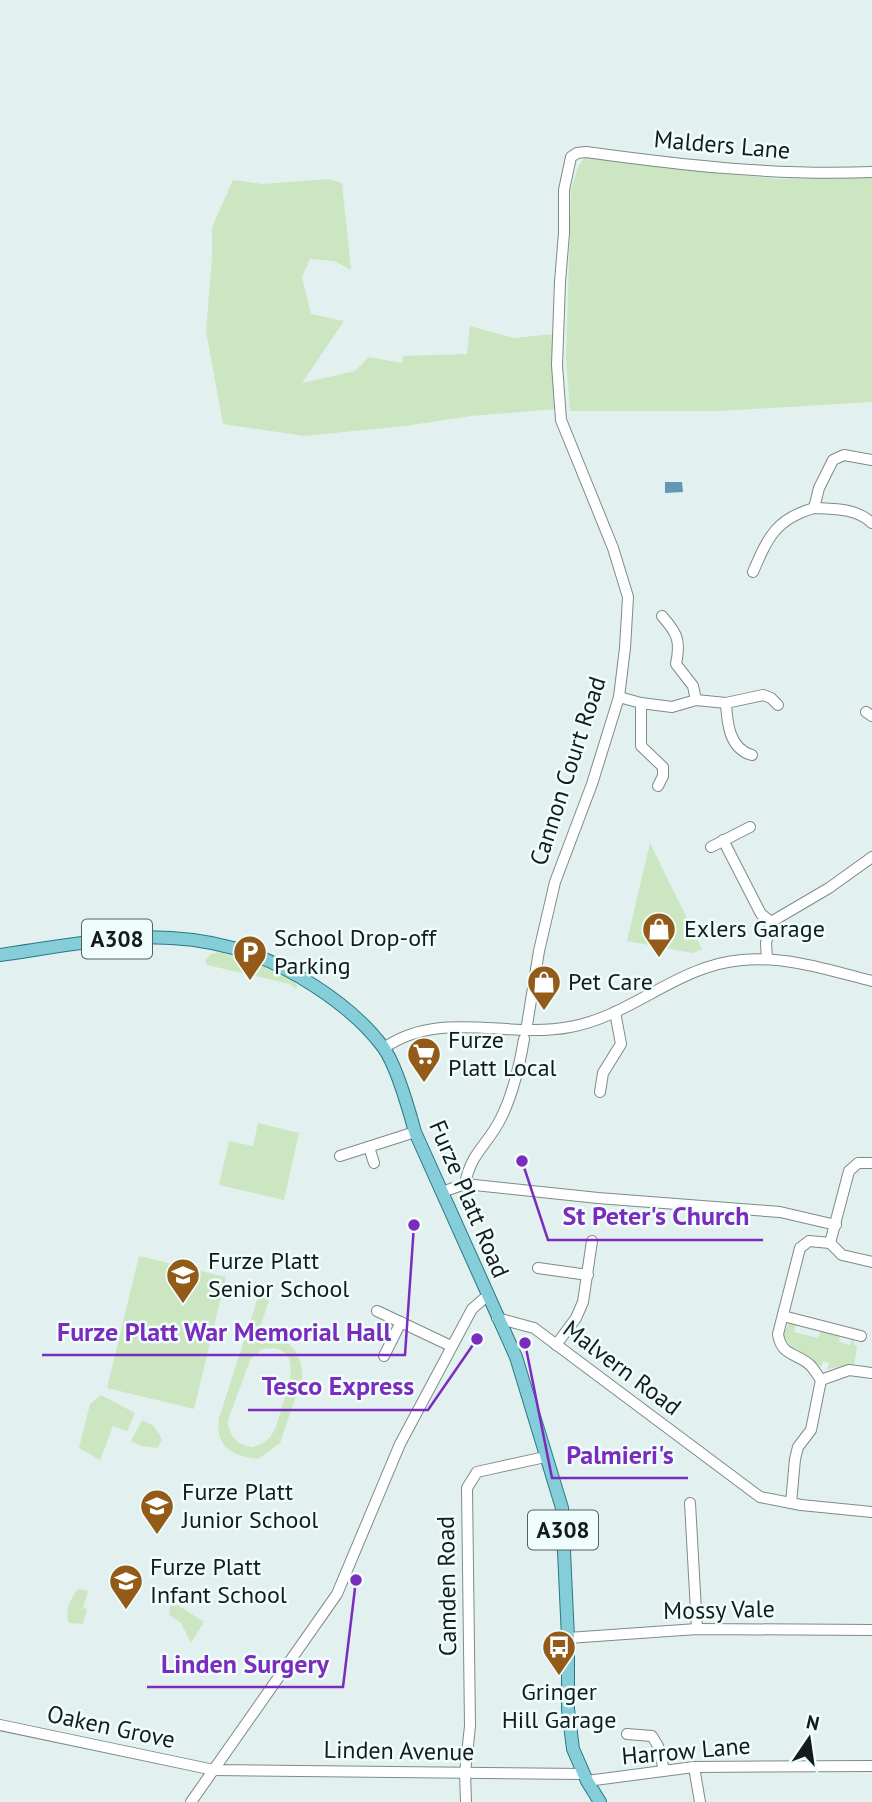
<svg xmlns="http://www.w3.org/2000/svg" width="872" height="1802" font-family="'PT Sans',sans-serif">
<style>
.green{fill:#cbe6c1;fill-rule:evenodd}
.water{fill:#6297b7}
.lines{fill:none;stroke-linecap:round;stroke-linejoin:round}
.minor-casing{stroke:#7d8b89;stroke-width:12}
.major-casing{stroke:#287885;stroke-width:14}
.minor{stroke:#fff;stroke-width:10}
.major{stroke:#85cdd8;stroke-width:12}
.labels{text-anchor:middle;stroke-width:5;stroke-linejoin:round;paint-order:stroke}
.shield{fill:#effefc;stroke:#565e5e;stroke-width:2}
.shield-label{font-size:23px;font-weight:bold;fill:#151a1a}
.street-label{font-size:24px;fill:#151a1a;stroke:#effefc}
.poi-label{font-size:24px;fill:#151a1a;stroke:#effefc;text-anchor:start}
.leader{fill:none;stroke:#7b2cbf;stroke-width:2.5}
.callout-dot{fill:#7b2cbf;stroke:#effefc;stroke-width:2.5}
.callout-label{font-size:26px;text-anchor:middle;font-weight:bold;fill:#7b2cbf;stroke:#effefc;stroke-width:5;stroke-linejoin:round;paint-order:stroke}
</style>
<rect width="100%" height="100%" fill="#e2f1ef"/>
<g class="green">
<path d="M585,157L670,168L778,179L872,177V402L717,411H570L566,359L571,190L578,167Z"/>
<path d="M328,179L342,183L351,270L334,261L310,259L302,277L311,314L344,321L302,383L355,371L369,357L402,363L403,356L467,354L470,326L514,338L553,334L556,409L471,416L405,426L304,436L223,424L206,331L212,258V227L233,180L263,184Z"/>
<path d="M650,843L702,949L693,953L627,941Z"/>
<path d="M218,952L251,961L294,980L297,987L296,989L290,984L207,965L205,960L211,954Z"/>
<path d="M258,1123L299,1133L284,1200L219,1185L229,1141L253,1146Z"/>
<path d="M139,1256L226,1277L194,1409L107,1388Z"/>
<path d="M260,1291L271,1294L256,1340C284,1333 303,1348 302,1378L280,1443L258,1459C232,1456 215,1447 219,1418ZM262,1349C304,1342 290,1384 282,1406C279,1416 277,1429 270,1437C265,1443 258,1446 251,1447C236,1444 228,1435 228,1420L250,1360Z"/>
<path d="M789,1322L796,1324L794,1332L818,1338L821,1331L840,1335L839,1342L850,1345L852,1339L857,1348L854,1364L827,1369L829,1363L823,1361L821,1367C808,1355 792,1351 783,1336Z"/>
<path d="M101,1395L135,1413L127,1431L113,1426L100,1460L79,1448L90,1404Z"/>
<path d="M142,1420L154,1426L162,1439L158,1448L141,1446L131,1441Z"/>
<path d="M78,1589L88,1591L83,1608L87,1609L83,1624L69,1623C64,1611 71,1598 78,1589Z"/>
<path d="M171,1601L204,1622L191,1643L181,1623L169,1615Z"/>
</g>
<path class="water" d="M682,482L683,492L665,493V482Z"/>
<g class="lines">
<g class="minor-casing">
<g id="minor">
<path d="M814,508C835,509 856,508 872,523"/>
<path d="M753,572C768,537 776,519 814,508L819,488L833,460L844,455L872,460"/>
<path d="M662,616C677,633 681,640 676,664L693,686L696,700"/>
<path d="M619,697L641,703L672,707L696,700L726,703L763,695L771,698L778,705"/>
<path d="M641,703V746L663,767V776L658,786"/>
<path d="M726,703C727,722 729,749 752,755"/>
<path d="M866,712L872,716"/>
<path d="M723,840L761,914L771,922"/>
<path d="M711,847L750,827"/>
<path d="M767,959L766,943L771,922L829,888L872,857"/>
<path d="M526,1031L539,951L555,882L592,784L619,697L625,648L628,597L613,548L561,420L557,365L560,282L564,233V190L571,157L577,153L586,152C681,165 776,176 872,172"/>
<path d="M384,1048C440,1009 507,1039 570,1027C632,1016 678,965 742,960C787,956 829,970 872,981"/>
<path d="M600,1092L603,1073L621,1044L615,1012"/>
<path d="M369,1147L374,1163"/>
<path d="M340,1156L415,1132"/>
<path d="M465,1184C471,1152 488,1145 501,1118C512,1096 520,1063 524,1039"/>
<path d="M442,1192L465,1184L598,1198L780,1212L836,1225"/>
<path d="M830,1243L842,1255L872,1262"/>
<path d="M538,1268L588,1275"/>
<path d="M377,1311L451,1346"/>
<path d="M783,1316L861,1336"/>
<path d="M497,1318L534,1328L760,1497L801,1505L872,1512"/>
<path d="M556,1345L576,1318L583,1302L592,1241"/>
<path d="M384,1356L401,1322"/>
<path d="M821,1380C818,1376 814,1369 810,1365C797,1353 781,1356 778,1334L800,1248L809,1241L830,1243L849,1171L858,1163H872"/>
<path d="M821,1380L849,1370L872,1373"/>
<path d="M690,1503L697,1629"/>
<path d="M791,1503L795,1459L798,1447L811,1430L821,1380"/>
<path d="M568,1638L697,1629L872,1630"/>
<path d="M0,1725L214,1770L583,1774"/>
<path d="M627,1734L652,1736L658,1746L664,1770"/>
<path d="M694,1767L700,1802"/>
<path d="M587,1781L694,1767L872,1766"/>
<path d="M191,1802L337,1594L400,1444L472,1309L487,1296"/>
<path d="M466,1802L465,1773L470,1726L467,1488L477,1472L545,1457"/>
</g>
</g>
<g class="major-casing">
<path id="major" d="M0,955C42,949 85,941 127,938C161,936 200,939 233,948C285,962 351,1004 383,1047C396,1064 409,1110 415,1132L516,1357L562,1508L568,1638V1709L573,1749L587,1781L600,1802"/>
</g>
<use href="#minor" class="minor"/>
<use href="#major" class="major"/>
</g>
<defs>
<g id="shop-pin" transform="scale(1.75)"><path d="M0 17L-7.5 6A9.5 9.5 0 1 1 7.5 6Z" fill="#945a17" stroke="#effefc"/><path d="M-5-2.5h2.3a2.7 3.5 0 0 1 5.4 0H5L5.5 6h-11ZM-1.5-2.5h3a1.5 2.3 0 0 0-3 0Z" fill="#fff"/></g>
<g id="parking-pin" transform="scale(1.75)"><path d="M0 17L-7.5 6A9.5 9.5 0 1 1 7.5 6Z" fill="#945a17" stroke="#effefc"/><path d="M-3.5-5.5H1a3.5 3.5 0 0 1 0 7H-1V5.5H-3.5ZM-1-3.4V-.6H.8a1.4 1.4 0 0 0 0-2.8Z" fill="#fff"/></g>
<g id="supermarket-pin" transform="scale(1.75)"><path d="M0 17L-7.5 6A9.5 9.5 0 1 1 7.5 6Z" fill="#945a17" stroke="#effefc"/><path d="M-6-5.5h2.5l.6 2H6L4.5 2H-2.5L-4.4-4H-6ZM-1.5 3.2a1.3 1.3 0 1 0 .1 0ZM3 3.2a1.3 1.3 0 1 0 .1 0Z" fill="#fff"/></g>
<g id="school-pin" transform="scale(1.75)"><path d="M0 17L-7.5 6A9.5 9.5 0 1 1 7.5 6Z" fill="#945a17" stroke="#effefc"/><path d="M0-5L7-2L0 1L-7-2ZM-4 1L0 2.5L4 1V4Q0 6-4 4Z" fill="#fff"/></g>
<g id="bus-pin" transform="scale(1.75)"><path d="M0 17L-7.5 6A9.5 9.5 0 1 1 7.5 6Z" fill="#945a17" stroke="#effefc"/><path d="M-5-6H5V4H4V6H2V4H-2V6H-4V4H-5ZM-3.5-4V0h7V-4ZM-3.5 1.2v1.5H-2V1.2ZM2 1.2v1.5H3.5V1.2Z" fill="#fff"/></g>
</defs>
<g fill-rule="evenodd">
<use href="#shop-pin" x="659" y="929"/>
<use href="#parking-pin" x="250" y="952"/>
<use href="#shop-pin" x="544" y="982"/>
<use href="#supermarket-pin" x="424" y="1054"/>
<use href="#school-pin" x="183" y="1275"/>
<use href="#school-pin" x="157" y="1506"/>
<use href="#school-pin" x="126" y="1581"/>
<use href="#bus-pin" x="559" y="1647"/>
</g>
<g class="labels">
<g class="shield">
<rect x="82" y="919.5" width="70" height="39" rx="5"/>
<rect x="528" y="1510.5" width="70" height="39" rx="5"/>
</g>
<g class="shield-label">
<text x="117" y="947">A308</text>
<text x="563" y="1538">A308</text>
</g>
<g class="street-label">
<text transform="translate(722 145) rotate(5)" y="8">Malders Lane</text>
<text transform="translate(568 771) rotate(-72)" y="8">Cannon Court Road</text>
<text transform="translate(469 1199) rotate(67)" y="8">Furze Platt Road</text>
<text transform="translate(622 1368) rotate(37)" y="8">Malvern Road</text>
<text transform="translate(447 1586) rotate(-91)" y="8">Camden Road</text>
<text transform="translate(719 1610) rotate(-1)" y="8">Mossy Vale</text>
<text transform="translate(111 1727) rotate(12)" y="8">Oaken Grove</text>
<text transform="translate(399 1751) rotate(1)" y="8">Linden Avenue</text>
<text transform="translate(686 1751) rotate(-5)" y="8">Harrow Lane</text>
</g>
<g class="poi-label">
<text x="684" y="937">Exlers Garage</text>
<text x="274" y="946">School Drop-off<tspan x="274" dy="28">Parking</tspan></text>
<text x="568" y="990">Pet Care</text>
<text x="448" y="1048">Furze<tspan x="448" dy="28">Platt Local</tspan></text>
<text x="208" y="1269">Furze Platt<tspan x="208" dy="28">Senior School</tspan></text>
<text x="182" y="1500">Furze Platt<tspan x="182" dy="28">Junior School</tspan></text>
<text x="150" y="1575">Furze Platt<tspan x="150" dy="28">Infant School</tspan></text>
<text x="559" y="1700" text-anchor="middle">Gringer<tspan x="559" dy="28">Hill Garage</tspan></text>
</g>
</g>
<path class="leader" d="M522 1161L548 1240H763M414 1225L405 1355H42M477 1339L428 1410H248M525 1343L552 1478H688M356 1580L343 1687H147"/>
<g class="callout-dot">
<circle cx="522" cy="1161" r="7"/>
<circle cx="414" cy="1225" r="7"/>
<circle cx="477" cy="1339" r="7"/>
<circle cx="525" cy="1343" r="7"/>
<circle cx="356" cy="1580" r="7"/>
</g>
<g class="callout-label">
<text x="656" y="1225">St Peter's Church</text>
<text x="224" y="1341">Furze Platt War Memorial Hall</text>
<text x="338" y="1395">Tesco Express</text>
<text x="620" y="1464">Palmieri's</text>
<text x="245" y="1673">Linden Surgery</text>
</g>
<g transform="translate(809 1739) rotate(13)" stroke="#effefc" stroke-width="5" paint-order="stroke">
<path d="M0-5L12 26L0 18L-12 26Z" fill="#151a1a"/>
<text y="-10" font-size="19" font-weight="bold" text-anchor="middle" fill="#151a1a">N</text>
</g>
</svg>
